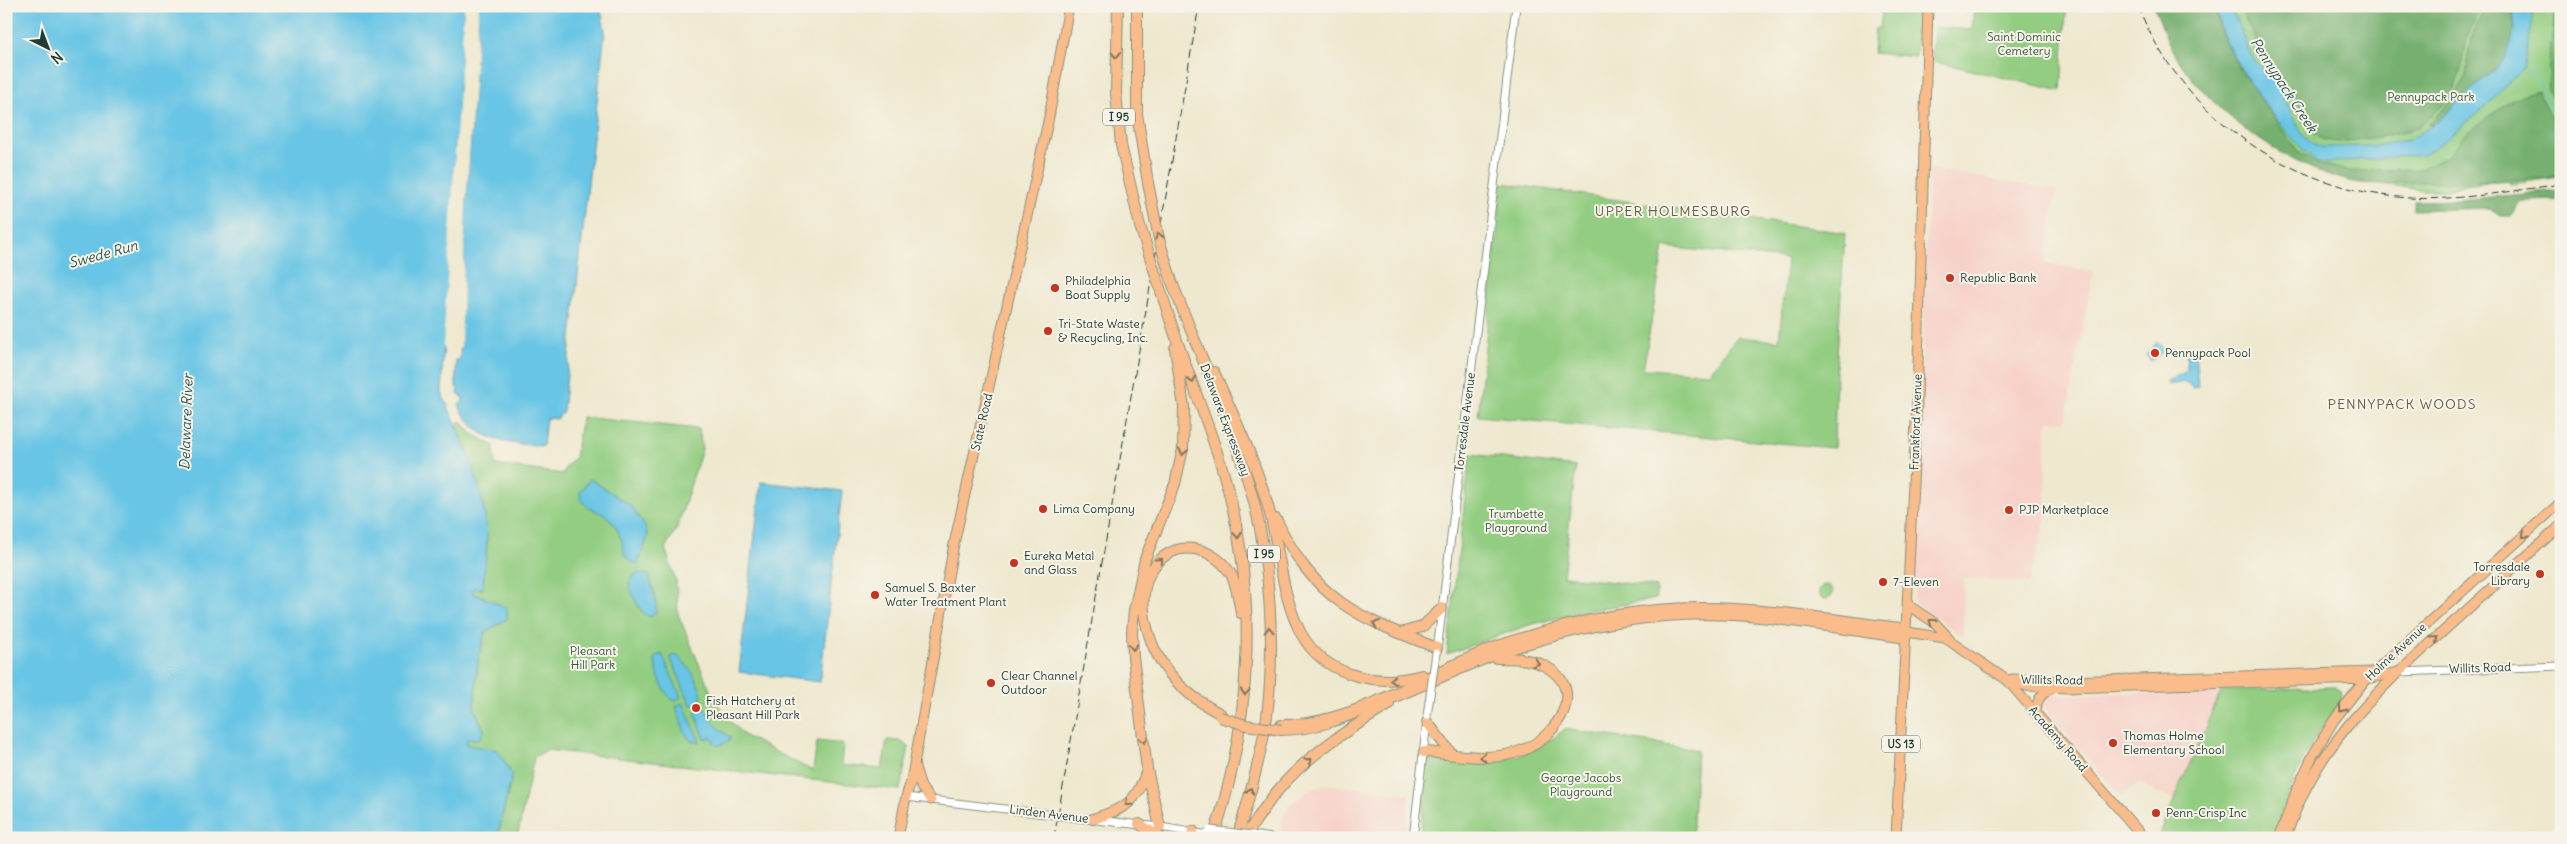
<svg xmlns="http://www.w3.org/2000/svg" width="2567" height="844" font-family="Delius,sans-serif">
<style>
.built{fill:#f7d1c8}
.green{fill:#93cd81;stroke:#59855a;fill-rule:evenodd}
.forest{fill:#76b06f;stroke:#4a7652}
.water{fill:#67c5e5;stroke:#43818c}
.pier{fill:#eee8ce}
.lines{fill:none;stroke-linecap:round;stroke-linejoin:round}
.stream{stroke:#67c5e5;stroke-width:1}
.minor-casing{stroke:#869281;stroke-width:9}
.major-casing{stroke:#869281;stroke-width:11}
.highway-casing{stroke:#869281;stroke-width:12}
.minor{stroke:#fff;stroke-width:7}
.major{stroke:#f9bc8a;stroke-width:9}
.highway{stroke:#f9bc8a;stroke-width:10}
.rail{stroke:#1f3d34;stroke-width:1;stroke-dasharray:8 4;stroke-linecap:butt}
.minor-bridge-casing{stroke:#869281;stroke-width:9;stroke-linecap:butt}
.highway-bridge-casing{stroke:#869281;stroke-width:12;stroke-linecap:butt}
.minor-bridge{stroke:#fff;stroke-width:7}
.highway-bridge{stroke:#f9bc8a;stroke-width:10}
.oneway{stroke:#81765b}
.poi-dot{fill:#c8321e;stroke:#f7f3e8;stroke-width:2}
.labels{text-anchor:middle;stroke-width:4;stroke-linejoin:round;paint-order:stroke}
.shield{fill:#f7f3e8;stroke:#60746a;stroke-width:1}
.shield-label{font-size:11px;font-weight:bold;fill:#1f3d34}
.park-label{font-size:12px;fill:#365a43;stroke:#f7f3e8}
.poi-label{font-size:12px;fill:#1f3d34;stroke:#f7f3e8;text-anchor:start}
.street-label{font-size:12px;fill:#1f3d34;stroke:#f7f3e8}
.water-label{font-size:14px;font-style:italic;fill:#2d5857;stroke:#f7f3e8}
.neighbourhood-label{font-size:14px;letter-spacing:1px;fill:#67664d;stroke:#f7f3e8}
</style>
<rect width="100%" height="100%" fill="#f7f3e8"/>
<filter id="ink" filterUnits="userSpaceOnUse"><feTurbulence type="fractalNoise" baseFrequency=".02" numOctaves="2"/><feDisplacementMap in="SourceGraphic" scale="10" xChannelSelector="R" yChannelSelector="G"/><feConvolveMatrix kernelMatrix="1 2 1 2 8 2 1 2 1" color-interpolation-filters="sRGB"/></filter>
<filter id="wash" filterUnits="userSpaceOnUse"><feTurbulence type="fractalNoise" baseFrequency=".0096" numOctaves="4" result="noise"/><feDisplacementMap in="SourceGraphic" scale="20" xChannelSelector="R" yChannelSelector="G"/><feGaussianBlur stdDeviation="1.12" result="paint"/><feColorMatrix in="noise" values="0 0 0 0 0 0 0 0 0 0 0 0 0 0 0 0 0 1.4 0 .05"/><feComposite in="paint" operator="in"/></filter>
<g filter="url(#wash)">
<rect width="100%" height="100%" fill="#eee8ce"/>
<g class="built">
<path d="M1929,169L2056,190L2045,263L2093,272L2065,422L2050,420L2046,430V518L2029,583L1964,578L1963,637L1914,602Z"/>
<path d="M2221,691L2174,801L2140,783L2121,797L2050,715L2043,703L2047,696L2051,695Z"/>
<path d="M1326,784L1409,794L1404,838H1326L1281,831V820L1289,805L1310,790Z"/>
</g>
<g class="green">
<path d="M1974,6H2070V11H2066L2061,91L1932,61L1934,27L1972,30Z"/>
<path d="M2158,6H2561V177L2510,184V179L2459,186L2447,190H2424L2380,184L2317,166L2281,146Z"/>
<path d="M1882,11L1918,14L1916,57L1873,53L1875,28L1880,29Z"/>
<path d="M1502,183L1845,233L1836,371L1834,448L1478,416ZM1664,247L1787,259L1779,341L1737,337L1709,373L1643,369Z"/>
<path d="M582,417L699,429L702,449L677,528L665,548L676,581L678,614L710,690L724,715L745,736L813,771L817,741L843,744L841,765L882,769L887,740L900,741L909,747L900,790L547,750L534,757L517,838H497L512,775L467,745V739L484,730L474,708L478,660L485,632L507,619L483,596L473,595V588L482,589L460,432L456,424L461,421L471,433L494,446L495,465L563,474L566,467L575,457Z"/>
<path d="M1470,454L1576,467L1563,576L1656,587V599L1585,611L1529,625L1447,654Z"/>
<circle cx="1826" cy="592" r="7"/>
<path d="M2336,687L2342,691C2345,702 2328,718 2322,727C2300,762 2285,799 2273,838H2158L2221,691Z"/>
<path d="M1565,729L1697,750L1692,838H1420L1429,757C1484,764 1520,766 1565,729Z"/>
</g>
<g class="forest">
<path d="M2154,6H2214L2221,33L2237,65L2297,150L2317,164L2351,171L2419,169L2447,157L2466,134L2514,98L2538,91L2561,135V176C2513,182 2465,182 2417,182C2396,183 2370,186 2349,181C2285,166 2213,113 2177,58C2167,43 2161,23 2154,6Z"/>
<path d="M2239,6H2480L2467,37L2463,62L2453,92L2442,106L2418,128L2379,137L2339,142L2324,140L2313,131L2304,118L2294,92L2263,54Z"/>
<path d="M2485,6H2511L2515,29L2505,60L2433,125H2428L2453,98L2466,75L2472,36Z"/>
<path d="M2553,6H2561V114L2547,88C2552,80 2548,74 2549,65C2550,44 2555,27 2553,6Z"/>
<path d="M2561,191V200L2522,201L2511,216H2501L2491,208L2413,210L2415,201L2456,200Z"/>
</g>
<g class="water">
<path d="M6,6H464L441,392C461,434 481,477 486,524C489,544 484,568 483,589L473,588V594C485,596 494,604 507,607V619L485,632L478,660L474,708L484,730L480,739H467V745L498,750L512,775L497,838H6Z"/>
<path d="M479,6H600L605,30L563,411L557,419L546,418L543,446C506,443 476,443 459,405L463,401V397L458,394V387H456V360H460L466,207Z"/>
<path d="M2217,6H2230L2252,57L2278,87L2302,134L2313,145L2322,147L2372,146L2409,140L2433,125L2505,60L2515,29L2513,6H2532V25L2523,68L2486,106L2449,137L2424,155L2318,163C2288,139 2236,69 2222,33C2219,24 2218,15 2217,6Z"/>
<path d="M2157,342L2165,350L2151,361L2146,355Z"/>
<path d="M2195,350L2198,387L2192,388L2186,382L2168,385L2167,381L2187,371L2186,355L2188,351Z"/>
<path d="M590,479L631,506L644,525L648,536L638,564L631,562L624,554C624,542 616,522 605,515C595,510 579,506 580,492Z"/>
<path d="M761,482L842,491L820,682L739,672Z"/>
<path d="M636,573L649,575C651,584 658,603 656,612L651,617C639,615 632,593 629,583Z"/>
<path d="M662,654L681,697L675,701C665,698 654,668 655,657Z"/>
<path d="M676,655C688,664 699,681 702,696L698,704L691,705L670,657Z"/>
<path d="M683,703L700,742L691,741L685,733L676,706Z"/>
<path d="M704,708C712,719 718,731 731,737L728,742L717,746L711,737L705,739L695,712Z"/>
</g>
<g class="pier">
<path d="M464,6H466L446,346H443Z"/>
<path d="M476,6H479L466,207L461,348L458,347L463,207Z"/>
</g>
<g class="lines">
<path class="stream" d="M2523,68L2534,74L2561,129"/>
</g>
</g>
<g filter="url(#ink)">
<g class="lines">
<g class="minor-casing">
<g id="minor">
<path d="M1437,651L1516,6"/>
<path d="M2399,672L2561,666"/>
<path d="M906,797L1038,813"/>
<path d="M1078,818L1160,827L1208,835"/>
<path d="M1252,835L1271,838"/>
<path d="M1413,838L1427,721"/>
</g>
</g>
<g class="major-casing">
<g id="major">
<path d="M1908,605L1935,623L1950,639"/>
<path d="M1907,632L1945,638L2007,680L2144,838"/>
<path d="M2012,679L2066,681L2376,672"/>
<path d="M2007,680L2026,686L2066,688L2366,679L2399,672"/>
<path d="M2037,715C2035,702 2040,694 2052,688"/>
<path d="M915,767L921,787L931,800"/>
<path d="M898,838L906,797L911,781L954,544L1049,117L1069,6"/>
<path d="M1896,838L1917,400L1928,6"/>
<path d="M2279,838L2296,791L2313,755L2334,720L2366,679L2561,502"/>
<path d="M2286,838C2314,745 2379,690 2448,627C2486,593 2523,559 2561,525"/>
</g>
</g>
<g class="highway-casing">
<g id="highway">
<path d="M1118,6L1116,93L1121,145L1140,226"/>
<path d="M1137,6V114L1148,183"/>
<path d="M1172,282C1199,355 1234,427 1254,502C1271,568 1275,649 1267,716C1261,757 1249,798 1237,838"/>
<path d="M1167,310C1183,363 1206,415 1222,468C1259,589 1253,718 1213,838"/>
<path d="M1214,372C1233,414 1254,458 1267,503C1279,542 1280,587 1297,625C1318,675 1374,688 1422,675"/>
<path d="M1276,519C1315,601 1357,617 1437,648"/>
<path d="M1400,633L1422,627L1442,608"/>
<path d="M1221,714C1202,704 1184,692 1170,674C1148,647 1131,594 1156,564C1179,537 1216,548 1232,576C1237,587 1239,601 1241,613"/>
<path d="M1427,722L1452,754"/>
<path d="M1281,730C1321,730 1355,713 1392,698C1437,680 1480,658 1526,644C1594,623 1663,611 1734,615C1790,618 1845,630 1900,637L1907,632L1900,628C1834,620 1767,608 1700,608C1635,608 1570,622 1507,643C1436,666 1356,726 1281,725"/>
<path d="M1424,752C1457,754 1490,763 1523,750C1556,737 1589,690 1545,666C1529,658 1513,658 1496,658"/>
<path d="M1093,819C1124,809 1137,803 1147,770"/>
<path d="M1139,824L1161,838"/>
<path d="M1160,827L1147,769L1133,657L1132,632L1134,611L1145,559L1175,484L1183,449L1184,407L1175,348"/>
<path d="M1191,838L1193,831"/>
<path d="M1244,838C1256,821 1266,804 1280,788C1309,754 1350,728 1389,705"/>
</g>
</g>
<use href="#minor" class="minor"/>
<use href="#major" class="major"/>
<use href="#highway" class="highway"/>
<g class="rail">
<path d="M2138,6C2181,117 2293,191 2410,198C2460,201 2511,191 2561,184"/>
<path d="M1054,838L1199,6"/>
</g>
<g class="minor-bridge-casing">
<g id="minor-bridge">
<path d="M1427,716L1436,653"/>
<path d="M1038,813L1078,818"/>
<path d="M1210,830L1252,835"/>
<path d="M1208,835L1231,838"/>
</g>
</g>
<g class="highway-bridge-casing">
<g id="highway-bridge">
<path d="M1148,183L1159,239L1172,282"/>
<path d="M1140,226L1167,310"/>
<path d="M1220,717L1246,725L1281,730"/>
</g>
</g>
<use href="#minor-bridge" class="minor-bridge"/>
<use href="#highway-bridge" class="highway-bridge"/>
</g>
<defs><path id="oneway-chevron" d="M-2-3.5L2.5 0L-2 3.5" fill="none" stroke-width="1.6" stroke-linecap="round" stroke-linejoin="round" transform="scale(1.25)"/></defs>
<g class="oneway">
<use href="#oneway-chevron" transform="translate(1116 55) rotate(90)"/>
<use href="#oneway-chevron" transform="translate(1159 236) rotate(-104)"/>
<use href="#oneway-chevron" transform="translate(1192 380) rotate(71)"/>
<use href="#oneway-chevron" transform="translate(1183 452) rotate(99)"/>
<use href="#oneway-chevron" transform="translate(1238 535) rotate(82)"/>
<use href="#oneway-chevron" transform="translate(2525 535) rotate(138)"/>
<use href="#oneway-chevron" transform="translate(1160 561) rotate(-46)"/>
<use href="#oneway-chevron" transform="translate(1932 622) rotate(-143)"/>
<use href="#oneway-chevron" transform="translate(1376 624) rotate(-156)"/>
<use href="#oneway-chevron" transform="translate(1269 630) rotate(-92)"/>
<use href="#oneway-chevron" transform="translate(2435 639) rotate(-42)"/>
<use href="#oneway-chevron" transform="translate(1133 647) rotate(89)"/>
<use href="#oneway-chevron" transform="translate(1536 663) rotate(20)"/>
<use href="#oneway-chevron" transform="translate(1393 680) rotate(176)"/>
<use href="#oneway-chevron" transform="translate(1245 692) rotate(94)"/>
<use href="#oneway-chevron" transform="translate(2342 709) rotate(126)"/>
<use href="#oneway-chevron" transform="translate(1144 740) rotate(82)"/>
<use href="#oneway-chevron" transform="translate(1483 757) rotate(179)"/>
<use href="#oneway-chevron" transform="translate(1309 761) rotate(-39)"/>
<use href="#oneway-chevron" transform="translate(1250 791) rotate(-76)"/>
<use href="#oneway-chevron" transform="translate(1128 803) rotate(139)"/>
</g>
</g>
<g class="poi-dot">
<circle cx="1950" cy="278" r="5"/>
<circle cx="1055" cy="288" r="5"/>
<circle cx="1048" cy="331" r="5"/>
<circle cx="2155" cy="353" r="5"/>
<circle cx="1043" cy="509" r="5"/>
<circle cx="2009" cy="510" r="5"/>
<circle cx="1014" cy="563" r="5"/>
<circle cx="2540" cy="574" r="5"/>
<circle cx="1883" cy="582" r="5"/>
<circle cx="875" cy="595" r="5"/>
<circle cx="991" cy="683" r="5"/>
<circle cx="696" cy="708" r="5"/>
<circle cx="2113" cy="743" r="5"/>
<circle cx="2156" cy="813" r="5"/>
</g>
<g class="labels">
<g class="shield">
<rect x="1103" y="108.5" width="32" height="17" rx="4"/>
<rect x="1248" y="545.5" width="32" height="17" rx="4"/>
<rect x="1882" y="735.5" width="38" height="17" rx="4"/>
</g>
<g class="shield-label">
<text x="1119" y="121">I 95</text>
<text x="1264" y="558">I 95</text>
<text x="1901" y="748">US 13</text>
</g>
<g class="park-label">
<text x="2024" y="41">Saint Dominic<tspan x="2024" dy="14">Cemetery</tspan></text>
<text x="2431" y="101">Pennypack Park</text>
<text x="1516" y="518">Trumbette<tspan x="1516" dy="14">Playground</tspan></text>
<text x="593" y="655">Pleasant<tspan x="593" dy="14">Hill Park</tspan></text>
<text x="1581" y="782">George Jacobs<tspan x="1581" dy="14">Playground</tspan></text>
</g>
<g class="poi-label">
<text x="1960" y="282">Republic Bank</text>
<text x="1065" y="285">Philadelphia<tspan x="1065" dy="14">Boat Supply</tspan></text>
<text x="1058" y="328">Tri-State Waste<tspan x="1058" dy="14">&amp; Recycling, Inc.</tspan></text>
<text x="2165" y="357">Pennypack Pool</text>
<text x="1053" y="513">Lima Company</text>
<text x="2019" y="514">PJP Marketplace</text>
<text x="1024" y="560">Eureka Metal<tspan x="1024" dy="14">and Glass</tspan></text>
<text x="2530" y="571" text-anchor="end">Torresdale<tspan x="2530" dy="14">Library</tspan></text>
<text x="1893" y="586">7-Eleven</text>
<text x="885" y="592">Samuel S. Baxter<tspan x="885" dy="14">Water Treatment Plant</tspan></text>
<text x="1001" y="680">Clear Channel<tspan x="1001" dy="14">Outdoor</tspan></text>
<text x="706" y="705">Fish Hatchery at<tspan x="706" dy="14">Pleasant Hill Park</tspan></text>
<text x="2123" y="740">Thomas Holme<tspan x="2123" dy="14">Elementary School</tspan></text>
<text x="2166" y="817">Penn-Crisp Inc</text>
</g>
<g class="street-label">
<text transform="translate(1225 420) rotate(69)" y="4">Delaware Expressway</text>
<text transform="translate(982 422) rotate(-77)" y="4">State Road</text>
<text transform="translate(1465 422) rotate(-83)" y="4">Torresdale Avenue</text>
<text transform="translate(1916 422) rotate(-88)" y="4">Frankford Avenue</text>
<text transform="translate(2396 652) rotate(-43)" y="4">Holme Avenue</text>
<text transform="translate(2480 668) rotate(-2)" y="4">Willits Road</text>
<text transform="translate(2052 680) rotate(1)" y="4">Willits Road</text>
<text transform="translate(2058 739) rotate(49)" y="4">Academy Road</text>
<text transform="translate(1049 814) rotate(7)" y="4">Linden Avenue</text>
</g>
<g class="water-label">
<text transform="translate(2284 85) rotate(57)" y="5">Pennypack Creek</text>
<text transform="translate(103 254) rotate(-15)" y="5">Swede Run</text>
<text transform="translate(186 422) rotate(-88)" y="5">Delaware River</text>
</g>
<g class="neighbourhood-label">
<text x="1673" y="216">UPPER HOLMESBURG</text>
<text x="2402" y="409">PENNYPACK WOODS</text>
</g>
</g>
<rect width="2567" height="844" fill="none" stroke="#f7f3e8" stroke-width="25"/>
<g transform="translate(48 48) rotate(138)" stroke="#f7f3e8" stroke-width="4" paint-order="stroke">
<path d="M0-4L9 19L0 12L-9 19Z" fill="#1f3d34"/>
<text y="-8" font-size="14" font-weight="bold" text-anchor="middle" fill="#1f3d34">N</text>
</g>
</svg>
